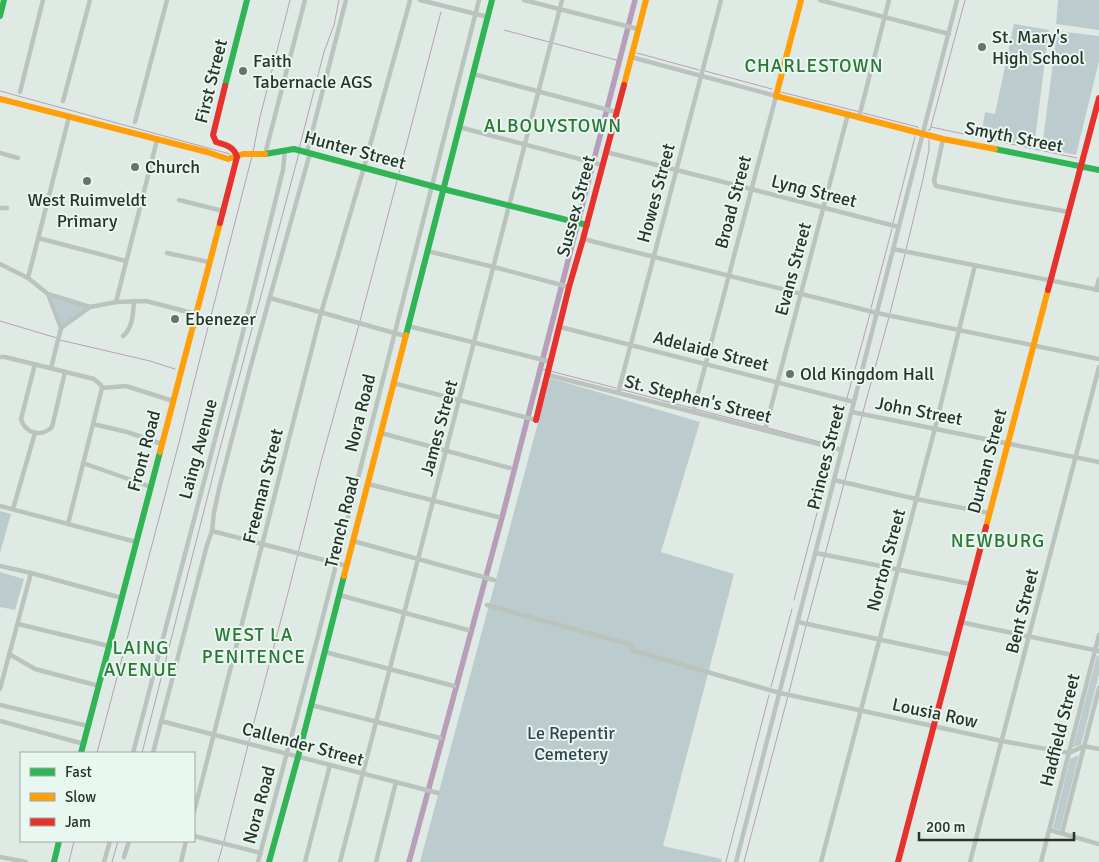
<svg xmlns="http://www.w3.org/2000/svg" width="1099" height="862" font-family="Signika,sans-serif">
<style>
.green{fill:#bcccce}
.lines{fill:none;stroke-linecap:round;stroke-linejoin:round}
.stream{stroke:#b79fba;stroke-width:1}
.canal{stroke:#b79fba;stroke-width:5.5}
.street{stroke:#bac3bd;stroke-width:4.5}
.fast{stroke:#30b455;stroke-width:6}
.slow{stroke:#ff9f0a;stroke-width:6}
.jam{stroke:#e5322d;stroke-width:6}
.poi-dot{fill:#68736c;stroke:#e8f7ef;stroke-width:2}
.labels{text-anchor:middle;stroke-width:4;stroke-linejoin:round;paint-order:stroke}
.poi-label{font-size:18px;fill:#28332b;stroke:#e8f7ef;text-anchor:start}
.street-label{font-size:18px;fill:#28332b;stroke:#e8f7ef}
.park-label{font-size:18px;fill:#30464e;stroke:#e8f7ef}
.neighbourhood-label{font-size:19px;letter-spacing:1px;fill:#2c7737;stroke:#e8f7ef}
</style>
<rect width="100%" height="100%" fill="#e0eae5"/>
<g class="green">
<path d="M1058,0H1099V30L1056,24Z"/>
<path d="M1014,24L1049,30L1034,147L981,137L985,112L995,114Z"/>
<path d="M1057,31L1099,36V61L1076,155L1042,148Z"/>
<path d="M51,296L86,308L62,325Z"/>
<path d="M550,378L700,422L661,552L734,574L663,846L722,859L721,862H420Z"/>
<path d="M0,511L11,514L0,553Z"/>
<path d="M0,572L24,579L15,610L0,607Z"/>
<path d="M1097,655L1099,656V674L1081,745L1073,747Z"/>
<path d="M1079,755L1060,830L1053,828L1070,759Z"/>
</g>
<g class="lines">
<g class="stream">
<path d="M504,30L549,42"/>
<path d="M553,43L620,61"/>
<path d="M637,53L699,70"/>
<path d="M705,71L772,89"/>
<path d="M0,91L230,154"/>
<path d="M781,92L860,112"/>
<path d="M863,113L918,127V128"/>
<path d="M931,127L1077,158"/>
<path d="M928,130H930L965,0"/>
<path d="M299,149L324,52L334,25L339,0"/>
<path d="M253,152L260,117L290,0"/>
<path d="M399,173L441,12"/>
<path d="M893,223L915,137"/>
<path d="M906,250L923,179L929,150V140"/>
<path d="M871,308L892,229"/>
<path d="M890,313L905,254"/>
<path d="M0,321L57,338"/>
<path d="M360,321L397,181"/>
<path d="M60,340L150,361L175,369"/>
<path d="M540,369L546,370"/>
<path d="M550,371L616,388"/>
<path d="M620,389L691,408"/>
<path d="M847,398L870,314"/>
<path d="M695,409L764,427"/>
<path d="M863,412L889,317"/>
<path d="M768,428L835,446"/>
<path d="M835,442L846,404"/>
<path d="M820,505L834,451"/>
<path d="M794,600L817,513"/>
<path d="M807,622L862,416"/>
<path d="M771,687L792,609"/>
<path d="M789,692L806,626"/>
<path d="M249,741L288,593L322,458L359,325"/>
<path d="M97,753L181,435L194,382L252,156"/>
<path d="M142,753L218,456L299,153"/>
<path d="M224,841L248,745"/>
<path d="M69,862L74,841"/>
<path d="M112,862L118,841"/>
<path d="M218,862L223,845"/>
<path d="M726,862L769,695"/>
<path d="M744,862L788,696"/>
</g>
<path class="canal" d="M409,862L504,510L635,0"/>
<g class="street">
<path d="M420,0L488,17"/>
<path d="M524,0L638,29"/>
<path d="M820,0L949,34"/>
<path d="M631,57L776,96L693,412"/>
<path d="M473,74L616,112"/>
<path d="M20,92L43,0"/>
<path d="M63,101L90,0"/>
<path d="M859,117L889,0"/>
<path d="M135,122L167,0"/>
<path d="M459,127L602,165"/>
<path d="M943,139L934,181L936,186L1003,200L1069,212"/>
<path d="M307,152L346,0"/>
<path d="M606,152L899,227"/>
<path d="M0,153L18,158"/>
<path d="M310,153L251,365L220,485L214,512L212,531L347,566"/>
<path d="M265,154L305,0"/>
<path d="M179,200L223,211"/>
<path d="M0,208H7"/>
<path d="M38,238L126,261"/>
<path d="M583,239L877,313L1099,359"/>
<path d="M893,249L1099,290"/>
<path d="M427,251L494,267L569,287"/>
<path d="M167,253L209,262"/>
<path d="M0,264L28,278L48,294L90,307L116,302L146,301L196,314"/>
<path d="M28,278L69,117"/>
<path d="M1096,290L1099,279"/>
<path d="M48,294L61,328"/>
<path d="M270,298L405,336"/>
<path d="M116,302L157,140"/>
<path d="M408,326L551,362"/>
<path d="M560,327L854,402"/>
<path d="M123,336C133,328 133,313 134,301"/>
<path d="M0,357H5L94,379L101,385L102,388L68,524"/>
<path d="M35,364L21,419C25,434 42,437 52,427L65,372"/>
<path d="M51,368L61,328L90,307"/>
<path d="M548,375L842,450"/>
<path d="M393,383L536,420"/>
<path d="M102,388L126,386L173,401"/>
<path d="M618,393L721,0"/>
<path d="M852,412L1099,462"/>
<path d="M93,424L127,432L162,444"/>
<path d="M765,430L848,114"/>
<path d="M381,433L510,468"/>
<path d="M83,463L151,487"/>
<path d="M834,480L916,499L989,513"/>
<path d="M368,484L498,517"/>
<path d="M0,506L136,542"/>
<path d="M13,509L35,433"/>
<path d="M353,541L494,580"/>
<path d="M816,553L970,584"/>
<path d="M0,566L31,573L122,598"/>
<path d="M339,595L468,630"/>
<path d="M487,605L632,645L631,650L780,693L1002,741L1069,753L1084,746L1099,749"/>
<path d="M798,622L952,655"/>
<path d="M960,622L1099,651"/>
<path d="M18,624L109,646"/>
<path d="M325,652L454,686"/>
<path d="M9,654L35,669L99,686"/>
<path d="M0,689L31,573"/>
<path d="M0,705L88,726"/>
<path d="M311,705L440,738"/>
<path d="M0,721L84,744"/>
<path d="M161,721L438,793"/>
<path d="M133,753L241,340L283,170L285,150"/>
<path d="M153,753L207,545L212,531"/>
<path d="M194,812L321,313L364,167L408,8L410,0"/>
<path d="M1050,830L1099,844"/>
<path d="M1062,833L1099,688"/>
<path d="M194,836L261,853"/>
<path d="M0,857L26,862"/>
<path d="M124,857L129,841"/>
<path d="M104,862L110,841"/>
<path d="M181,862L186,841"/>
<path d="M258,862L318,636L479,0"/>
<path d="M305,862L330,765"/>
<path d="M340,862L562,0"/>
<path d="M376,862L396,782"/>
<path d="M736,862L957,0"/>
<path d="M821,862L935,428L975,265"/>
<path d="M970,862L1099,367"/>
<path d="M1041,862L1099,635"/>
</g>
<g class="fast">
<path d="M0,16L4,0"/>
<path d="M225,86L247,0"/>
<path d="M995,149L1099,170"/>
<path d="M265,154L294,149L443,189L587,225"/>
<path d="M406,335L492,0"/>
<path d="M81,753L160,452"/>
<path d="M54,862L59,841"/>
<path d="M269,862L298,757L344,576"/>
</g>
<g class="slow">
<path d="M801,0L776,96L943,139L995,149"/>
<path d="M624,85L646,0"/>
<path d="M0,99L207,152L228,159L243,154H265"/>
<path d="M160,452L220,223"/>
<path d="M986,527L1048,290"/>
<path d="M344,576L406,335"/>
</g>
<g class="jam">
<path d="M220,223L237,157C234,146 225,145 216,142L213,135L225,86"/>
<path d="M1048,290L1099,98"/>
<path d="M536,420L569,287L583,239L624,85"/>
<path d="M898,862L986,527"/>
</g>
</g>
<g class="poi-dot">
<circle cx="982" cy="47" r="5"/>
<circle cx="243" cy="71" r="5"/>
<circle cx="135" cy="167" r="5"/>
<circle cx="87" cy="181" r="5"/>
<circle cx="175" cy="319" r="5"/>
<circle cx="790" cy="374" r="5"/>
</g>
<g class="labels">
<g class="poi-label">
<text x="992" y="43">St. Mary's<tspan x="992" dy="21">High School</tspan></text>
<text x="253" y="67">Faith<tspan x="253" dy="21">Tabernacle AGS</tspan></text>
<text x="145" y="173">Church</text>
<text x="87" y="206" text-anchor="middle">West Ruimveldt<tspan x="87" dy="21">Primary</tspan></text>
<text x="185" y="325">Ebenezer</text>
<text x="800" y="380">Old Kingdom Hall</text>
</g>
<g class="street-label">
<text transform="translate(211 81) rotate(-76)" y="6">First Street</text>
<text transform="translate(1014 137) rotate(11)" y="6">Smyth Street</text>
<text transform="translate(355 150) rotate(15)" y="6">Hunter Street</text>
<text transform="translate(814 191) rotate(14)" y="6">Lyng Street</text>
<text transform="translate(656 193) rotate(-75)" y="6">Howes Street</text>
<text transform="translate(733 202) rotate(-75)" y="6">Broad Street</text>
<text transform="translate(576 206) rotate(-75)" y="6">Sussex Street</text>
<text transform="translate(793 269) rotate(-75)" y="6">Evans Street</text>
<text transform="translate(711 351) rotate(14)" y="6">Adelaide Street</text>
<text transform="translate(698 399) rotate(14)" y="6">St. Stephen's Street</text>
<text transform="translate(919 411) rotate(11)" y="6">John Street</text>
<text transform="translate(360 413) rotate(-76)" y="6">Nora Road</text>
<text transform="translate(439 428) rotate(-75)" y="6">James Street</text>
<text transform="translate(198 449) rotate(-75)" y="6">Laing Avenue</text>
<text transform="translate(144 451) rotate(-75)" y="6">Front Road</text>
<text transform="translate(826 457) rotate(-76)" y="6">Princes Street</text>
<text transform="translate(987 461) rotate(-75)" y="6">Durban Street</text>
<text transform="translate(263 486) rotate(-76)" y="6">Freeman Street</text>
<text transform="translate(342 522) rotate(-76)" y="6">Trench Road</text>
<text transform="translate(886 560) rotate(-75)" y="6">Norton Street</text>
<text transform="translate(1022 611) rotate(-76)" y="6">Bent Street</text>
<text transform="translate(935 713) rotate(12)" y="6">Lousia Row</text>
<text transform="translate(1060 730) rotate(-76)" y="6">Hadfield Street</text>
<text transform="translate(303 744) rotate(15)" y="6">Callender Street</text>
<text transform="translate(259 805) rotate(-75)" y="6">Nora Road</text>
</g>
<g class="park-label">
<text x="571" y="739">Le Repentir<tspan x="571" dy="21">Cemetery</tspan></text>
</g>
<g class="neighbourhood-label">
<text x="814" y="72">CHARLESTOWN</text>
<text x="553" y="132">ALBOUYSTOWN</text>
<text x="998" y="547">NEWBURG</text>
<text x="254" y="641">WEST LA<tspan x="254" dy="22">PENITENCE</tspan></text>
<text x="141" y="654">LAING<tspan x="141" dy="22">AVENUE</tspan></text>
</g>
</g>
<rect x="20" y="752" width="175" height="90" fill="#e8f7ef" stroke="#9ba9a1"/>
<rect x="30" y="768" width="25" height="8" fill="#30b455" stroke="#9ba9a1"/>
<text x="65" y="777" font-size="15" fill="#28332b">Fast</text>
<rect x="30" y="793" width="25" height="8" fill="#ff9f0a" stroke="#9ba9a1"/>
<text x="65" y="802" font-size="15" fill="#28332b">Slow</text>
<rect x="30" y="818" width="25" height="8" fill="#e5322d" stroke="#9ba9a1"/>
<text x="65" y="827" font-size="15" fill="#28332b">Jam</text>
<path d="M919 832v8h155v-8" fill="none" stroke="#28332b" stroke-width="2.5"/>
<text x="926" y="832" font-size="15" fill="#28332b" stroke="#e8f7ef" stroke-width="4" paint-order="stroke">200 m</text>
</svg>
